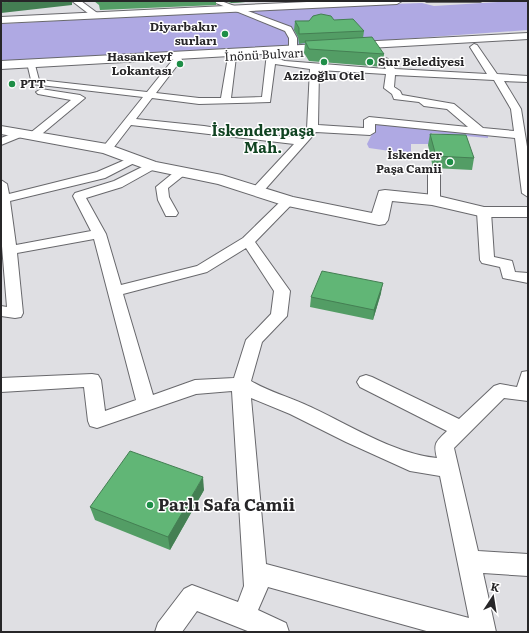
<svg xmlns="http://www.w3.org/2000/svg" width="529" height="633" font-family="Literata,serif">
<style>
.green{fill:#afa9e3}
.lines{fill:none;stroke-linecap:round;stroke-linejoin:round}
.lane-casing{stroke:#68686c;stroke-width:2}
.street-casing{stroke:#68686c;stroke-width:2}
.secondary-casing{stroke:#68686c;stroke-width:2}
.lane{fill:#fff;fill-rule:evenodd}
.street{fill:#fff;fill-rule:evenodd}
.secondary{fill:#fff;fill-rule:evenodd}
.wall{fill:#539d65}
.shaded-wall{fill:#447f53}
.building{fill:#61b676;stroke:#447f53}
.poi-dot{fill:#1e8e47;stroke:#fff;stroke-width:1.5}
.labels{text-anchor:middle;stroke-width:3;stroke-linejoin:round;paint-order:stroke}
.far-poi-label{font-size:12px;font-weight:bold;fill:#272628;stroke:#fff;text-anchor:end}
.far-street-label{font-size:12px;fill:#272628;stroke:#fff}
.far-district-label{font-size:15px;font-weight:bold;fill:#104321;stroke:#fff}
.near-poi-label{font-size:17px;font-weight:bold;fill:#272628;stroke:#fff;text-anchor:start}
</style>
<rect width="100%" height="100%" fill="#dfdfe3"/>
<g class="green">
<path d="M512,1H525L528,3V30L306,46L1,63V24L312,7L422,3L434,6Z"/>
<path d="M377,124L488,133V138L432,133V144H411V154L369,148L367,144Z"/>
</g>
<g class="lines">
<g class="lane-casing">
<path id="lane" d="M425,1H482L480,2H427Z"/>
</g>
<g class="street-casing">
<g id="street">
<path d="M72,1H81L100,15L93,17Z"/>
<path d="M211,1H221L291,27L297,38V50L293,53L289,50V38L285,31Z"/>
<path d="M474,44L477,45L497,74L528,76V82L504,81L521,109L528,153V197L522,193L515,138L375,124V132L370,135L316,132L261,194H253L251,191L253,188L294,144L131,125L111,151H103L101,149L103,147L143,97L32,84L28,67L32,64L35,65L39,80L147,92L175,57L178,56L182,59L156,93L199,98H221L228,57L232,54L236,57L231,98L262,97L267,53H273L275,58L285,61L386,69L381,61L385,58L388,59L395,69L487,74L470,47ZM275,64L310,69L307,129L299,137L261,135L204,126L136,119L152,98L199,104L270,102ZM319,70L386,74L384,88L392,94L394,99L419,102L424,106L447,109L468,127L369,117L364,120V128L318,125ZM395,75L494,80L511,109L514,131L483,128L454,104L402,95L400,91L394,87Z"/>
<path d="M41,89L80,95L85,98L37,138L33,139L28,136L29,134L71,100L38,94L36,92Z"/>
<path d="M19,131L24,134L23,136L1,145V138Z"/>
<path d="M134,156L138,157L140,159L138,161L105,178L10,201L16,245L91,231L73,196L75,193L114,181L152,162L158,166L156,168L122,187L86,198L106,234L121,285L197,266L243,238L284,198H294L295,201L255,242L290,291L287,316L262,342L251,381C268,391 286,396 304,404C345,422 393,454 437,458C433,443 436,442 447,431L360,387L357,382L360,377L366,375L372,377L459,419L494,386L500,384L517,387L522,372L528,371V401L504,398L454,448L478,551L528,554V576L483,573L496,632H430L268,587L258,610L286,623L289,632H250L197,611L182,632H155L158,623L184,589L192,585L238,602L244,586L232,391L196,394L97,428L90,426L88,421L84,387L1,392V378L92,374L98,375L101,380L105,411L136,400L94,239L17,253L23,313L21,317L15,318L1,316V306L7,307L1,234V180L7,184L9,194L97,172ZM246,248L274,291L271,314L246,340L234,378L195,380L153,395L123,294L207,272ZM251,398L290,414L346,442L410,471L440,476L469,618L266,564Z"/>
<path d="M182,168L188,172L168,188L169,197L178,213L176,216H166L158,200L156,187L178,169Z"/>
<path d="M434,169L440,173V200L434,204L428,200V173Z"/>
<path d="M484,208L491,212L494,257L512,261L515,272L528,273V283L503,278L500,267L482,263L480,260L477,212Z"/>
</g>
</g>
<g class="secondary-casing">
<g id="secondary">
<path d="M328,1H402L397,4L1,23V17Z"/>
<path d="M528,33V39L1,69V61Z"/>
<path d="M1,126L107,144L156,162L222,175L293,197L372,213L379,191L385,190L434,195L484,207H528V217H484L432,205L392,201L388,220L385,224L379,225L283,205L218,184L146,169L103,153L1,134Z"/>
</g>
</g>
<use href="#lane" class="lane"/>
<use href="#street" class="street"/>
<use href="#secondary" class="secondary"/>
</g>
<g class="wall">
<path d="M94,1H216V5L100,10L99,5Z"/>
<path d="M225,1H261L231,3Z"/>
<path d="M334,20L364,31L363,38L384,54L383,67L309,61L304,53L305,43L299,44L298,37L294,30L295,21Z"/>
<path d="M430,134L474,158L472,170L433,168L428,145Z"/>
<path d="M381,293L373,320L310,307L311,297Z"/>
<path d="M204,490L170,550L95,520L90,507Z"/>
</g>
<g class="shaded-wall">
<path d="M16,1H72V5L1,13V3Z"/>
<path d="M231,1H261L231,3Z"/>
<path d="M383,283L381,293L373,320L374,310Z"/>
<path d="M203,477L204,490L170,550L168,537Z"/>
</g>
<g class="building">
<path d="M1,1H16L1,3Z"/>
<path d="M321,14L331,16L334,20L353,19L364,31L299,34V28L295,21H309L313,16Z"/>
<path d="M372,37L384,54L309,49L305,41Z"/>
<path d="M430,134L466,135L474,158L436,156Z"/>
<path d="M322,271L383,283L374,310L311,297Z"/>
<path d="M130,451L203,477L168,537L90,507Z"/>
</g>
<g class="poi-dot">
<circle cx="225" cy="34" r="4"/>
<circle cx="324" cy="62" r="4"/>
<circle cx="370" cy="62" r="4"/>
<circle cx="180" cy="64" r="4"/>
<circle cx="12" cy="84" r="4"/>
<circle cx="450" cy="162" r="4"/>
<circle cx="150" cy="505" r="4"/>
</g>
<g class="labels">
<g class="far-poi-label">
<text x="217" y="31">Diyarbakır<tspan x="217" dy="14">surları</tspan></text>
<text x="172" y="61">Hasankeyf<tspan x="172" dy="14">Lokantası</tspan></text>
<text x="378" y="66" text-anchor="start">Sur Belediyesi</text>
<text x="324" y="80" text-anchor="middle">Azizoğlu Otel</text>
<text x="20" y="88" text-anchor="start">PTT</text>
<text x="442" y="159">İskender<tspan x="442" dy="14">Paşa Camii</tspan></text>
</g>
<g class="far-street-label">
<text transform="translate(264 55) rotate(-3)" y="4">İnönü Bulvarı</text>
</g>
<g class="far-district-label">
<text x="263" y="136">İskenderpaşa<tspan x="263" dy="17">Mah.</tspan></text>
</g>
<g class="near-poi-label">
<text x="158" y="511">Parlı Safa Camii</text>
</g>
</g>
<rect width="529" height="633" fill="none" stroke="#272628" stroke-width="4"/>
<g transform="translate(493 597) rotate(12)" stroke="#ffffff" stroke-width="3" paint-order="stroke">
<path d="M0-3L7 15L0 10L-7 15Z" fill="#272628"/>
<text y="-6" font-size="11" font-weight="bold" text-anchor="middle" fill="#272628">K</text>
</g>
</svg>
